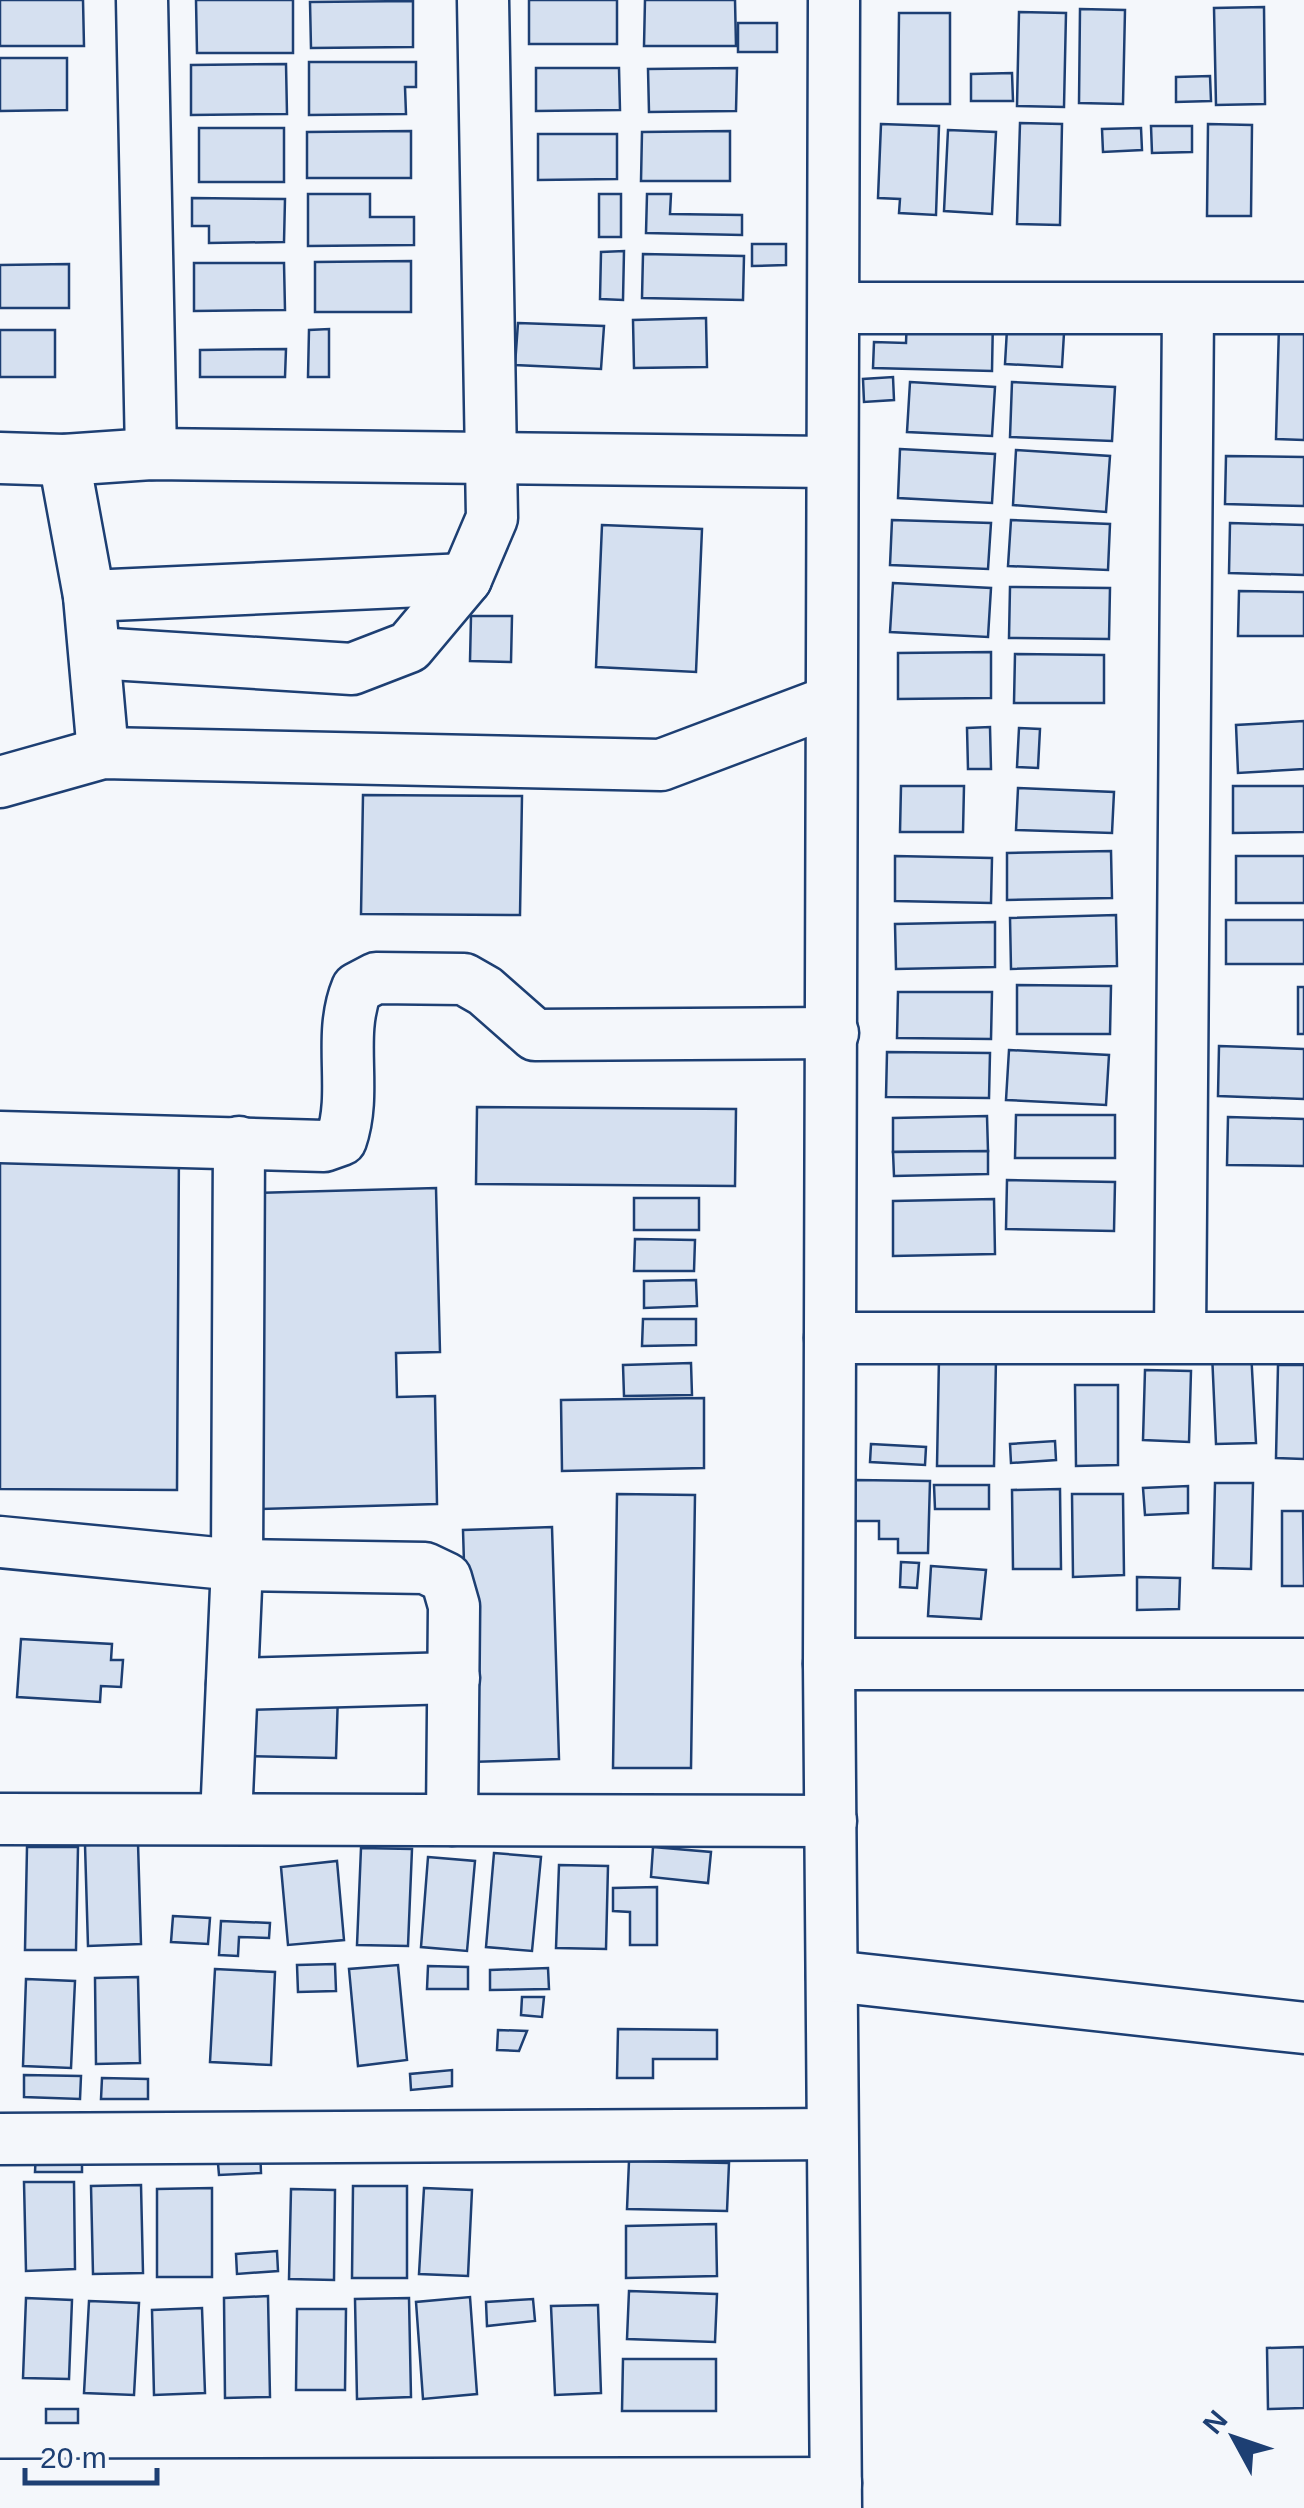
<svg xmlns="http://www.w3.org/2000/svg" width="1304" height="2508" font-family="Arial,sans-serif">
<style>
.building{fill:#d5e0f0;stroke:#1d3f73;stroke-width:2.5}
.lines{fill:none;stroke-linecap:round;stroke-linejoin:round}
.minor-casing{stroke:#1d3f73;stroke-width:55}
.minor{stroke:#f4f7fb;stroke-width:50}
</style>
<rect width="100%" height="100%" fill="#f4f7fb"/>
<g class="building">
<path d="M0,0H83L84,46H0Z"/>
<path d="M196,0H293V53H197Z"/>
<rect x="529" y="0" width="88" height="44"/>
<path d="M645,0H735L736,46H644Z"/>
<path d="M413,1V47L311,48L310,2Z"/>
<path d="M1264,7L1265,104L1216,105L1214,8Z"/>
<path d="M1080,9L1125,10L1123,104L1079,103Z"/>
<path d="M1019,12L1066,13L1064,107L1017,106Z"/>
<path d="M899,13H950V104H898Z"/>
<rect x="738" y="23" width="39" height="29"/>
<path d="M0,58H67V110L0,111Z"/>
<path d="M309,62H416V87H405L406,114L309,115Z"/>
<path d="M286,64L287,114L191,115V65Z"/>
<path d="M536,68H619L620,110L536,111Z"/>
<path d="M737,68L736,111L649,112L648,69Z"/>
<path d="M1012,73L1013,101H971V74Z"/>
<path d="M1210,76L1211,101L1176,102V77Z"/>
<path d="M1020,123L1062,124L1060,225L1017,224Z"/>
<path d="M881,124L939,126L936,215L899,213L900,199L878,198Z"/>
<path d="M1208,124L1252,125L1251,216H1207Z"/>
<path d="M1151,126H1192V152L1152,153Z"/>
<rect x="199" y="128" width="85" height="54"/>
<path d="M1141,128L1142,150L1103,152L1102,129Z"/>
<path d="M948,130L996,132L992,214L944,211Z"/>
<path d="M411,131V178H307V132Z"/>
<path d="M730,131V181H641L642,132Z"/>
<path d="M538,134H617V179L538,180Z"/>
<path d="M308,194H370V217H414V245L308,246Z"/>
<rect x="599" y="194" width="22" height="43"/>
<path d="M647,194H671L670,214L742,215V235L646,233Z"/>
<path d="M192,198L285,199L284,242L209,243V226H192Z"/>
<path d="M752,244H786V265L752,266Z"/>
<path d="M624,251L623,300L600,299L601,252Z"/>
<path d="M643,254L744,256L743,300L642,298Z"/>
<path d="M411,261V312H315V262Z"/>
<path d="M194,263H284L285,310L194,311Z"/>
<path d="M69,264V308H0V265Z"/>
<path d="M907,315L993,317L992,371L873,368L874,342L906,343Z"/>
<path d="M706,318L707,367L634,368L633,320Z"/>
<path d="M518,323L604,326L601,369L515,365Z"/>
<path d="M1279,325L1304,326V440L1276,439Z"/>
<path d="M329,329V377H308L309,330Z"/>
<path d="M1007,329L1064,333L1062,367L1005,364Z"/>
<rect x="0" y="330" width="55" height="47"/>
<path d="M286,349L285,377H200V350Z"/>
<path d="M893,377L894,400L864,402L863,379Z"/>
<path d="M910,382L995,387L992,436L907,432Z"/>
<path d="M1012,382L1115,387L1112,441L1010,437Z"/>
<path d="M900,449L995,454L992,503L898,498Z"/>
<path d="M1016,450L1110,456L1106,512L1013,505Z"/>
<path d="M1226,456L1304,457V506L1225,504Z"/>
<path d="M892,520L991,523L988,569L890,565Z"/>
<path d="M1011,520L1110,524L1108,570L1008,566Z"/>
<path d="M1230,523L1304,525V575L1229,573Z"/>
<path d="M602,525L702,529L696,672L596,667Z"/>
<path d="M893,583L991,588L988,637L890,632Z"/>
<path d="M1010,587L1110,588L1109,639L1009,638Z"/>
<path d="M1239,591L1304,592V636H1238Z"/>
<path d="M471,616H512L511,662L470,661Z"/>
<path d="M991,652V698L898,699V653Z"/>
<path d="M1015,654L1104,655V703H1014Z"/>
<path d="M1304,721V769L1238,773L1236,725Z"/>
<path d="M990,727L991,769H968L967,728Z"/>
<path d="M1019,728L1040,729L1038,768L1017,767Z"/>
<path d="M901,786H964L963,832H900Z"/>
<path d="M1233,786H1304V832L1233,833Z"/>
<path d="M1018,788L1114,792L1112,833L1016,830Z"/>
<path d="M363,795L522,796L520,915L361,914Z"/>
<path d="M1111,851L1112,898L1007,900V853Z"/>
<path d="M895,856L992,858L991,903L895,901Z"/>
<rect x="1236" y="856" width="68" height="47"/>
<path d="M1116,915L1117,966L1011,969L1010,918Z"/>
<rect x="1226" y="920" width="78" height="44"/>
<path d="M995,922V967L896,969L895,924Z"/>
<path d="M1017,985L1111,986L1110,1034H1017Z"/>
<rect x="1298" y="987" width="6" height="47"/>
<path d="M898,992H992L991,1039L897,1038Z"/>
<path d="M1219,1046L1304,1049V1099L1218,1096Z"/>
<path d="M1009,1050L1109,1055L1106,1105L1006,1100Z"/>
<path d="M887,1052L990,1053L989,1098L886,1097Z"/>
<path d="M477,1107L736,1109L735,1186L476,1184Z"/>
<path d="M1016,1115H1115V1158H1015Z"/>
<path d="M987,1116L988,1151L893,1152V1118Z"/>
<path d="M1228,1117L1304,1119V1166L1227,1165Z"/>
<path d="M0,1145H179L177,1490L0,1489Z"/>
<path d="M988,1151V1174L894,1176L893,1152Z"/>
<path d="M1007,1180L1115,1182L1114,1231L1006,1229Z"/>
<path d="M436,1188L440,1352L396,1353L397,1397L435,1396L437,1504L261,1509L254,1193Z"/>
<rect x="634" y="1198" width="65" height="32"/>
<path d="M994,1199L995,1254L893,1256V1201Z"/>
<path d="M635,1239L695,1240L694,1271H634Z"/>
<path d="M696,1280L697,1306L644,1308V1281Z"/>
<path d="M643,1319H696V1345L642,1346Z"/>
<path d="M1251,1351L1256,1443L1216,1444L1212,1353Z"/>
<path d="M939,1357L996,1358L994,1466H937Z"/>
<path d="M691,1363L692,1395L624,1396L623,1365Z"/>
<path d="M1278,1365H1304V1459L1276,1458Z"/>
<path d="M1145,1370L1191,1371L1189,1442L1143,1440Z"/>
<path d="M1075,1385H1118V1465L1076,1466Z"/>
<path d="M704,1398V1468L562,1471L561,1400Z"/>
<path d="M1055,1441L1056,1460L1011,1463L1010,1444Z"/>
<path d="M871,1444L926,1447L925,1465L870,1462Z"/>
<path d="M855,1480L930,1481L928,1553H898V1539H879V1521H854Z"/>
<path d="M1215,1483H1253L1251,1569L1213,1568Z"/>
<path d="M934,1485H989V1509H935Z"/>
<path d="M1188,1486V1513L1145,1515L1143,1488Z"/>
<path d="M1060,1489L1061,1569H1013L1012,1490Z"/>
<path d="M617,1494L695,1495L691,1768H613Z"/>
<path d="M1072,1494H1123L1124,1575L1073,1577Z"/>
<path d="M1282,1511H1303L1304,1586H1282Z"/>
<path d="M552,1527L559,1759L470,1762L463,1530Z"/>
<path d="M901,1562L919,1563L917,1588L900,1587Z"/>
<path d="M931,1566L986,1570L981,1619L928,1616Z"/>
<path d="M1137,1577L1180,1578L1179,1609L1137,1610Z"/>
<path d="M21,1639L112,1644L111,1660H123L121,1687L101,1686L100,1702L17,1697Z"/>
<path d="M249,1691L338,1694L336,1758L247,1756Z"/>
<path d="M138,1843L141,1944L88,1946L85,1845Z"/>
<path d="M27,1847H78L76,1950H25Z"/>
<path d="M653,1847L711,1852L708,1883L651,1877Z"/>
<path d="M361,1848L412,1849L408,1946L357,1945Z"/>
<path d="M494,1853L541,1857L532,1951L486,1947Z"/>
<path d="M428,1857L475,1861L467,1951L421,1947Z"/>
<path d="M337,1861L344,1940L288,1945L281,1867Z"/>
<path d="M559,1865L608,1866L606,1949L556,1948Z"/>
<path d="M657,1887V1945H630V1912L613,1911V1888Z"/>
<path d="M173,1916L210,1918L208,1944L171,1942Z"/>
<path d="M221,1921L270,1923L269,1938L239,1937L238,1956L219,1955Z"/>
<path d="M335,1964L336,1991L298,1992L297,1965Z"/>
<path d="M398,1965L407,2060L358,2066L349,1969Z"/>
<path d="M428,1966L468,1967V1989H427Z"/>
<path d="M548,1968L549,1989L490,1990V1970Z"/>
<path d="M215,1969L275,1972L271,2065L210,2062Z"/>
<path d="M138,1977L140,2063L96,2064L95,1978Z"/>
<path d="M26,1979L75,1981L71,2068L23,2066Z"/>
<path d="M522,1997H544L542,2017L521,2015Z"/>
<path d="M618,2029L717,2030V2059H653V2078H617Z"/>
<path d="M498,2030L527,2031L519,2051L497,2050Z"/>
<path d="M452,2070V2086L411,2090L410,2074Z"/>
<path d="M24,2075L81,2076L80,2099L24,2097Z"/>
<path d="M102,2078L148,2079V2099H101Z"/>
<path d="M260,2148L261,2173L219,2175L217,2152Z"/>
<path d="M36,2151L82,2152V2172H35Z"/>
<path d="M629,2161L729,2163L727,2211L627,2209Z"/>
<path d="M24,2182H74L75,2269L26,2271Z"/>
<path d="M141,2185L143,2273L93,2274L91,2186Z"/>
<path d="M353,2186H407V2278H352Z"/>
<path d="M212,2188V2277H157V2189Z"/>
<path d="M424,2188L472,2190L468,2276L419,2274Z"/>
<path d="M291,2189L335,2190L334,2280L289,2279Z"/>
<path d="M716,2224L717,2276L626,2278V2226Z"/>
<path d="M277,2251L278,2271L237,2274L236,2254Z"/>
<path d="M629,2291L717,2294L715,2342L627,2339Z"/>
<path d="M268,2296L270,2397L225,2398L224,2298Z"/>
<path d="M470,2297L477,2394L423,2399L416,2302Z"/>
<path d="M26,2298L72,2300L69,2379L23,2378Z"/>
<path d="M409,2298L411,2397L357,2399L355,2299Z"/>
<path d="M533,2299L535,2321L487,2326L486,2302Z"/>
<path d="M89,2301L139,2303L134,2395L84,2393Z"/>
<path d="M598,2305L601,2393L555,2395L551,2306Z"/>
<path d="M202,2308L205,2393L154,2395L152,2310Z"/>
<path d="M297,2309H346L345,2390H296Z"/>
<path d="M1304,2347V2408L1268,2409L1267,2348Z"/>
<path d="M623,2359H716V2411H622Z"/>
<rect x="46" y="2409" width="32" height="14"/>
</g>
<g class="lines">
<g class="minor-casing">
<g id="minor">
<path d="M142,0L151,454"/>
<path d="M834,0L829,1664L836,2508"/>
<path d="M835,308H1304"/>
<path d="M0,458L64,460L151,454L831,462"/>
<path d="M64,460L89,596L103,753"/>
<path d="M89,596L466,579"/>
<path d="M95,653L352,669L409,647L466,579L492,518L483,0"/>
<path d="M0,782L103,753L661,765L831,701"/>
<path d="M0,1137L324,1146L341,1140C358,1091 337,1036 357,988L376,978L464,979L485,991L535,1035L833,1033"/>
<path d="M1180,1337L1188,309"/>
<path d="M830,1338H1304"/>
<path d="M0,1542L237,1565L425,1568L446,1578L454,1606L452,1820"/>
<path d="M829,1664H1304"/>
<path d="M232,1684L454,1678"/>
<path d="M0,1819L831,1821"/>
<path d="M226,1819L237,1565L239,1142"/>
<path d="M832,1976L1304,2028"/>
<path d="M0,2139L832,2134"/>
<path d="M0,2485L836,2483"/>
</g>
</g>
<use href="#minor" class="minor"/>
</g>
<g transform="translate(1234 2438) rotate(310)" stroke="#f4f7fb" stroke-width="8" paint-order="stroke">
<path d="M0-8L18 38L0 25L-18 38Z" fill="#1d3f73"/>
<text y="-15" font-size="28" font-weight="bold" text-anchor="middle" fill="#1d3f73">N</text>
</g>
<path d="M25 2468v15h132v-15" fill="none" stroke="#1d3f73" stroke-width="5"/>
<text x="40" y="2468" font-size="30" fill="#1d3f73" stroke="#f4f7fb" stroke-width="8" paint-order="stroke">20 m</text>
</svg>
